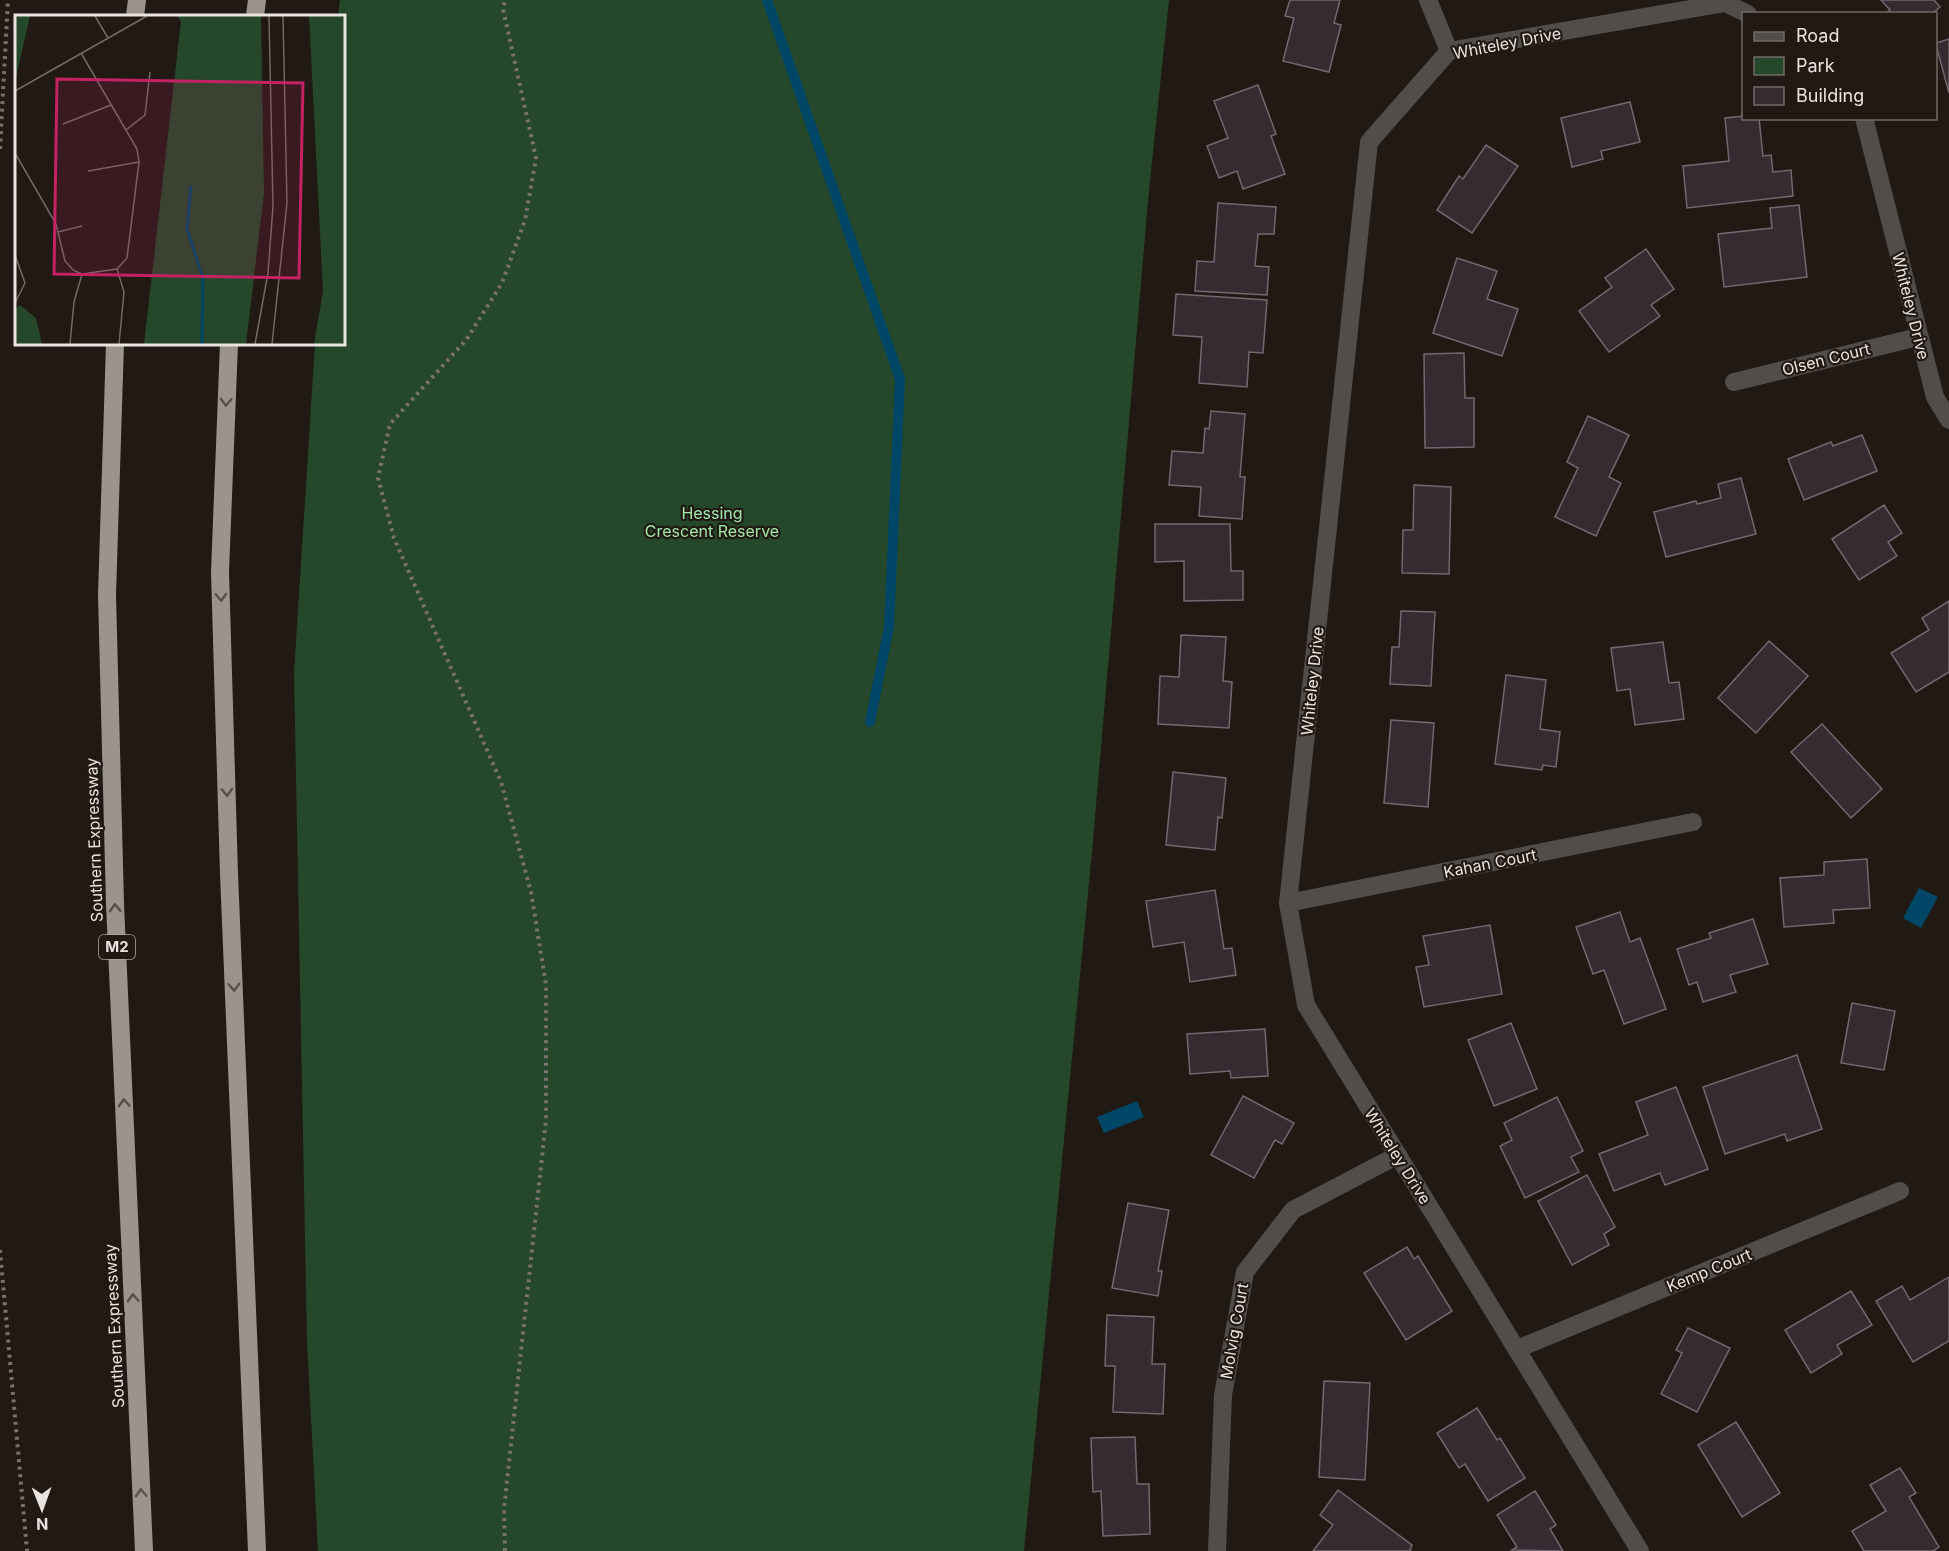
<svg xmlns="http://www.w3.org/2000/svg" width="1949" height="1551" font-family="Inter,sans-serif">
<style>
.green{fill:#25482a}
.water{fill:#004767}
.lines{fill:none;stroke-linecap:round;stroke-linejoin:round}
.stream{stroke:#004767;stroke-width:10}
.building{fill:#342c31;stroke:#72686f;stroke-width:1.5}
.path{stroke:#78716d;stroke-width:4;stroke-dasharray:3 4.5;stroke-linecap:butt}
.street{stroke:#514d4a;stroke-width:18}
.highway{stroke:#9c948b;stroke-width:18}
.oneway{stroke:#58504a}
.labels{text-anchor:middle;stroke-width:4.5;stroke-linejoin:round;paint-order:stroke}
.shield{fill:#211914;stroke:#aea7a4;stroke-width:1.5}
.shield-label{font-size:15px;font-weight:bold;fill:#eae4e1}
.street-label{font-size:16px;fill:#eae4e1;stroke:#211914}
.park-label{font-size:16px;fill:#a2e7a8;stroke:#211914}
.inset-river{fill:none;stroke:#004767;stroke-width:3}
.inset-road{fill:none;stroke:#716a66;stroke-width:1.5}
.view{fill:#c42262;fill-opacity:0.15;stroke:#c42262;stroke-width:3}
.inset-edge{fill:none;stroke:#eae4e1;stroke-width:3}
</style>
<rect width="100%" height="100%" fill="#211914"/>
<path class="green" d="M340,0H1169L1149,190L1092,852L1024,1551H318L307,1341L294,673L315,344H344V16H338Z"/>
<g class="water">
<path d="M1919,888L1938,897L1921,928L1903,918Z"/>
<path d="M1137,1101L1144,1117L1104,1133L1097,1117Z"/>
</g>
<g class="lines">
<path class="stream" d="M767,0L900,379L889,627L870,722"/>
</g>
<g class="building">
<path d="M1290,0H1340L1334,23L1341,25L1329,72L1283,61L1294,18L1285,16Z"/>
<path d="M1881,0H1934L1940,7L1932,14H1886L1890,10Z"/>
<path d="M1949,39V93L1936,45V43Z"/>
<path d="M1258,85L1276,134L1271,136L1285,174L1243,189L1237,171L1219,178L1207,146L1228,138L1214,101Z"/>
<path d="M1630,102L1640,142L1601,151L1603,159L1572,167L1561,118Z"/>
<path d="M1744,116V118H1759L1763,156L1771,155L1773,172L1791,170L1793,196L1687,208L1683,166L1729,161L1725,118Z"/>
<path d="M1486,145L1518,166L1472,233L1437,210L1459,176L1463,179Z"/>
<path d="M1218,203L1276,207L1274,234H1258L1255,266L1269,267L1267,295L1195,291L1197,261L1214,262Z"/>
<path d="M1799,205L1807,277L1724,287L1718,234L1772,228L1770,208Z"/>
<path d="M1646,249L1674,289L1651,305L1660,316L1609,352L1579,311L1612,287L1605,278Z"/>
<path d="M1457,258L1497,271L1487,299L1518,309L1502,356L1433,333Z"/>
<path d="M1176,294L1267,300L1263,353L1249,352L1247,387L1199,383L1202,337L1173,335Z"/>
<path d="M1464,353L1465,398H1474V447L1425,448L1424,354Z"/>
<path d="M1211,411L1245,414L1240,477H1245L1242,519L1199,516L1201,487L1169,485L1172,451L1203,453L1205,428L1209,429Z"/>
<path d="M1588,416L1629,435L1609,477L1621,483L1596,536L1555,517L1578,468L1567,462Z"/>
<path d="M1862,435L1877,471L1804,500L1788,459L1831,442L1833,446Z"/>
<path d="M1741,478L1756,534L1666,557L1654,512L1696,501L1697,504L1721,498L1718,484Z"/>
<path d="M1414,485L1451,487L1449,574L1402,573L1403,530H1413Z"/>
<path d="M1884,505L1902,533L1888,542L1897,556L1859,580L1832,539Z"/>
<path d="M1155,524H1230L1231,571H1243V600L1184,601V561L1155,562Z"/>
<path d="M1949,601V672L1916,692L1891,653L1929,630L1922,618Z"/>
<path d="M1401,611L1435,612L1431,686L1390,684L1392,647H1399Z"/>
<path d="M1181,635L1226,637L1223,681L1232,682L1229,728L1158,724L1160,676L1179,677Z"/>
<path d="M1769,641L1808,676L1756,733L1718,698Z"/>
<path d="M1663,642L1669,683L1679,682L1684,719L1635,725L1630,689L1617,691L1611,648Z"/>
<path d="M1506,675L1546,680L1540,729L1560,732L1556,767L1543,765L1542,770L1495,764Z"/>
<path d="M1391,720L1434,723L1428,807L1384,803Z"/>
<path d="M1822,724L1882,789L1851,818L1791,752Z"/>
<path d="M1173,772L1226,778L1222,818L1218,817L1215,850L1166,845Z"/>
<path d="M1867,859L1870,908L1833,910L1834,923L1784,927L1780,878L1824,875V862Z"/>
<path d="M1215,890L1224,949L1232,948L1236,975L1190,982L1184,942L1153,947L1146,901Z"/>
<path d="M1620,912L1630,942L1640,938L1666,1009L1624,1024L1604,970L1593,974L1576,927Z"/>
<path d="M1753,919L1768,964L1730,975L1736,992L1703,1002L1697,982L1689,985L1677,949L1711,938L1709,933Z"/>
<path d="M1490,925L1502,994L1424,1007L1416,967L1429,965L1423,936Z"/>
<path d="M1852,1003L1895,1011L1884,1070L1841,1063Z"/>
<path d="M1511,1023L1537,1089L1494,1106L1468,1040Z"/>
<path d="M1265,1029L1268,1076L1231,1078L1230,1071L1190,1074L1187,1034Z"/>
<path d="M1797,1055L1822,1129L1787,1141L1785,1134L1725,1154L1703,1087Z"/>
<path d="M1676,1087L1708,1169L1665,1185L1660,1173L1614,1191L1599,1154L1648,1135L1636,1102Z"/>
<path d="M1243,1096L1294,1123L1282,1144L1275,1140L1254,1178L1211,1155Z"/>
<path d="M1557,1097L1583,1151L1571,1157L1579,1172L1525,1198L1500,1146L1512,1140L1504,1123Z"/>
<path d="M1587,1175L1615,1227L1604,1234L1609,1245L1572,1265L1538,1201Z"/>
<path d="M1128,1203L1169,1210L1158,1271H1162L1158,1296L1112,1288Z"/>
<path d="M1407,1247L1414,1259L1418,1256L1452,1311L1406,1340L1364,1273Z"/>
<path d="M1949,1277V1341L1913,1362L1876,1301L1902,1286L1910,1300Z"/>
<path d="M1851,1291L1872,1325L1837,1345L1842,1354L1811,1373L1785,1330Z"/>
<path d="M1107,1315L1154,1317L1152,1364H1165L1163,1414L1113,1412L1115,1366H1105Z"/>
<path d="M1688,1328L1730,1348L1697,1412L1661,1394L1682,1353L1676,1350Z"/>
<path d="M1324,1381L1370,1383L1365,1480L1319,1477Z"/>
<path d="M1477,1408L1497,1440L1500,1438L1525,1478L1488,1501L1465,1464L1459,1468L1437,1433Z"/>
<path d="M1736,1422L1780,1493L1742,1517L1698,1445Z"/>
<path d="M1135,1437L1137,1484H1149L1150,1534L1103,1536L1101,1491L1093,1492L1091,1438Z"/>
<path d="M1900,1468L1916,1493L1909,1497L1939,1547L1933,1551H1864L1852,1531L1886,1511L1870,1485Z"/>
<path d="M1338,1490L1412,1545L1410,1550L1411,1551H1313L1333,1525L1320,1515Z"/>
<path d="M1535,1491L1556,1525L1550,1529L1563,1551L1512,1550L1517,1547L1497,1515Z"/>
</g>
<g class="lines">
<g class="path">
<path d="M0,149L8,0"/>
<path d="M0,1250L27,1551"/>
<path d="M505,1551L504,1509L546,1120V985L531,892L501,782L394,538L378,478L390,424L466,340L502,283L525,220L536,158L503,9L505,0"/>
</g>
<g class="street">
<path d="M1428,0L1449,51"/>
<path d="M1864,118L1935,397L1949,420"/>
<path d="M1734,382L1918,337"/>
<path d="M1288,903L1693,822"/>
<path d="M1517,1349L1900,1191"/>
<path d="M1217,1551L1223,1395L1245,1272L1293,1210L1398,1155"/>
<path d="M1640,1551L1306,1005L1288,903L1369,142L1449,51L1725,3L1748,14"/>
</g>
<g class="highway">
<path d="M135,16L137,0"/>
<path d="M255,16L257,0"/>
<path d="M115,344L107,595L115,904L144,1551"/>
<path d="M229,344L220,572L229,874L257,1551"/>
</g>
</g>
<defs><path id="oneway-chevron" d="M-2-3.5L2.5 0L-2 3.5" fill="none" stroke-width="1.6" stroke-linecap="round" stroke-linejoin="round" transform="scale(1.5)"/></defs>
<g class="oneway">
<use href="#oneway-chevron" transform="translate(226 402) rotate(92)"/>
<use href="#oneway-chevron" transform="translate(221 597) rotate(88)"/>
<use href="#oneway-chevron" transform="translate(227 792) rotate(88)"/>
<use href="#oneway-chevron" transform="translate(115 908) rotate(-92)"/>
<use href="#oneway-chevron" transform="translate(234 987) rotate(88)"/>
<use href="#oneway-chevron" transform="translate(124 1103) rotate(-93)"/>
<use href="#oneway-chevron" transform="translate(133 1298) rotate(-93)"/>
<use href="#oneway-chevron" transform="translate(141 1493) rotate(-93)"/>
</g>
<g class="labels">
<rect class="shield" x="99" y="935" width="36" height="24" rx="4.5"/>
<g class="shield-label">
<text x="117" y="952">M2</text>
</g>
<g class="street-label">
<text transform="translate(1507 43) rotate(-11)" y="6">Whiteley Drive</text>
<text transform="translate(1911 306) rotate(76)" y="6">Whiteley Drive</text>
<text transform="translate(1826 359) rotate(-14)" y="6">Olsen Court</text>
<text transform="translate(1312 681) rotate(-84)" y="6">Whiteley Drive</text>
<text transform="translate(94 840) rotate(-92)" y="6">Southern Expressway</text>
<text transform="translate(1490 863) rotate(-11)" y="6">Kahan Court</text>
<text transform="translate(1398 1156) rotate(58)" y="6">Whiteley Drive</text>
<text transform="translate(1709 1270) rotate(-22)" y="6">Kemp Court</text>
<text transform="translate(114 1326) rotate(-93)" y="6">Southern Expressway</text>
<text transform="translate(1234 1331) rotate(-80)" y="6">Molvig Court</text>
</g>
<g class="park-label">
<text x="712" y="519">Hessing<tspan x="712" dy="18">Crescent Reserve</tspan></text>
</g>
</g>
<g transform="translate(15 15)">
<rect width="330" height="330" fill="#211914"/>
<path d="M0,1H15L0,67ZM162,1H246L249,178L231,329H129L166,6ZM294,1H330V329H299L308,276ZM5,290L21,303L27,329H0V294Z" fill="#25482a"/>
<path class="inset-river" d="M176,171L172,214L188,263L187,329"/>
<path class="inset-road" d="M80,1L93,23M0,76L132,1M48,109L96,90M111,115L130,100L135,57M0,138L41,209L50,246L58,255L67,259L102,254L112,243L124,147L122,134L66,38M73,156L124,147M43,217L67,211M0,240L10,268L0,288M102,254L109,277L104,329M55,329L59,287L67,259M240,329L253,258L258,191L254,1M257,329L272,188L268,1"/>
<path class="view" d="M42,64L288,68L284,263L39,259Z"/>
<rect width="330" height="330" class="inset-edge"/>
</g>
<rect x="1742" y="12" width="195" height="108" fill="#211914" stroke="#716a66" stroke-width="1.5"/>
<rect x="1754" y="32" width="30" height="9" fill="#514d4a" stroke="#716a66" stroke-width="1.5"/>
<text x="1796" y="42" font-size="18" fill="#eae4e1">Road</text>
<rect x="1754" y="57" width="30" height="18" fill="#25482a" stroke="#716a66" stroke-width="1.5"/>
<text x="1796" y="72" font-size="18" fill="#eae4e1">Park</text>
<rect x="1754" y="87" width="30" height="18" fill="#342c31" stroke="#716a66" stroke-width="1.5"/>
<text x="1796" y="102" font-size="18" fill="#eae4e1">Building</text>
<g transform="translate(42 1509) rotate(179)" stroke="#211914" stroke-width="4.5" paint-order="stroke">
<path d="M0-4.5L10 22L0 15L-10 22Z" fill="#eae4e1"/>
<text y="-9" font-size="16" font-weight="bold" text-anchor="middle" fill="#eae4e1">N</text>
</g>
</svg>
